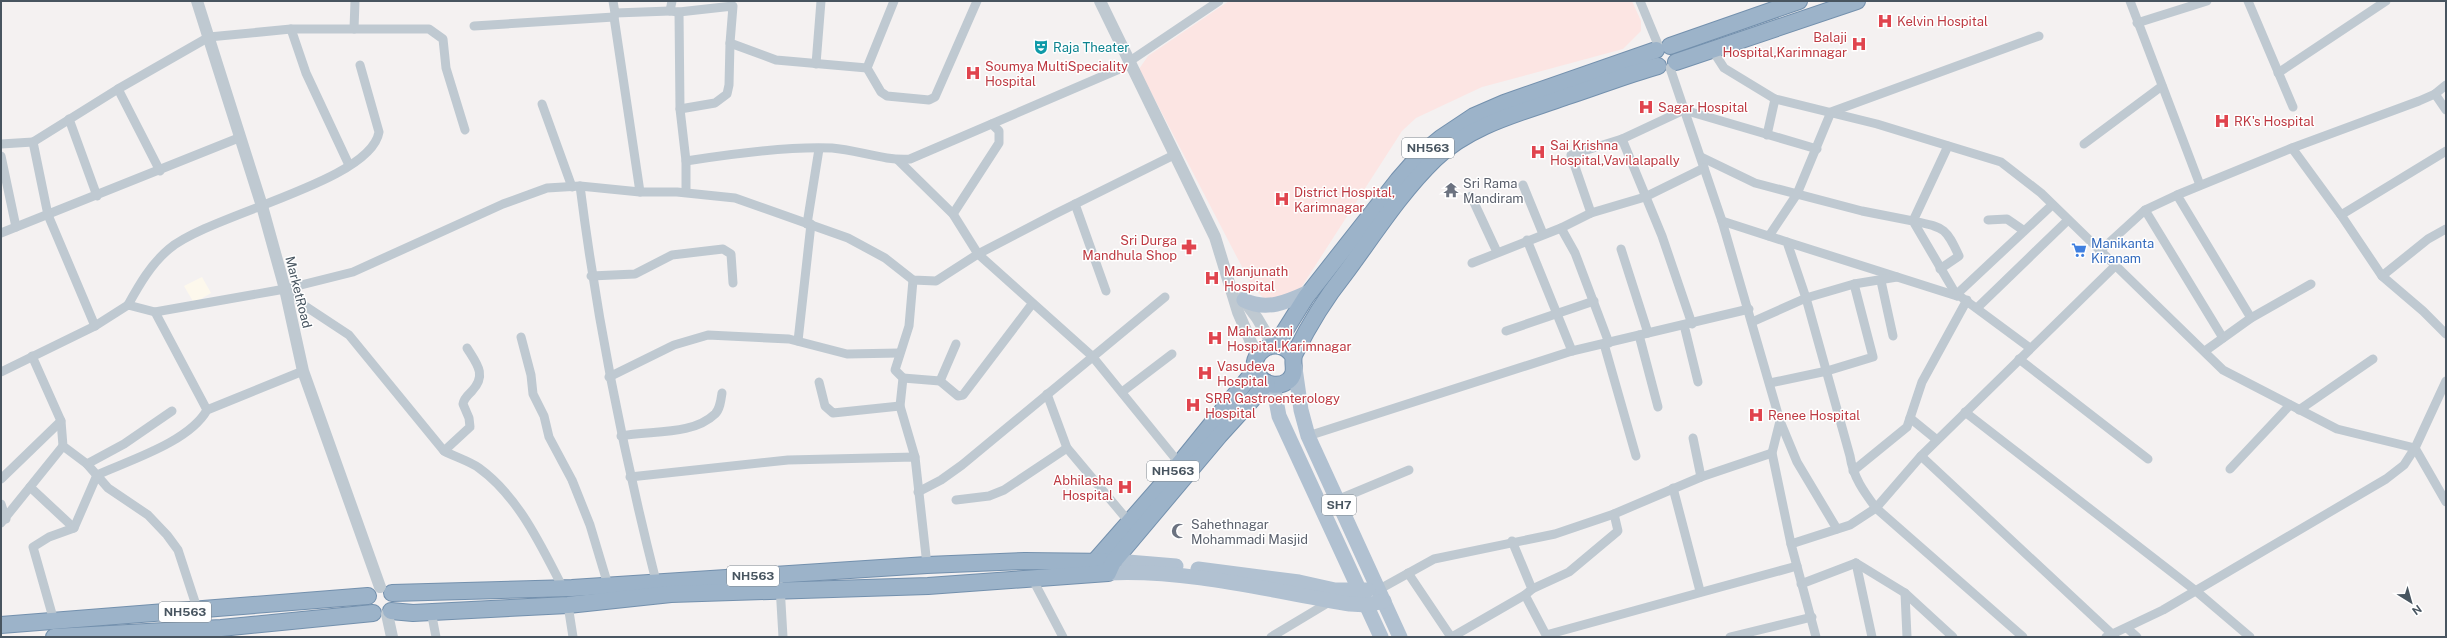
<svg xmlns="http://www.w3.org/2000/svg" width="2447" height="638" font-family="'Public Sans',sans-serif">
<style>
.commercial{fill:#fdf8ec}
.medical{fill:#fce5e3}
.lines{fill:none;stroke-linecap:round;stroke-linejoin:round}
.trunk-casing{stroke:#7390ad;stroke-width:18}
.minor{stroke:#bfc9d1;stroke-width:9}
.tertiary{stroke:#bfc9d1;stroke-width:12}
.primary{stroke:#b1c1d1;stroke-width:15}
.trunk{stroke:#9cb3c9;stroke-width:16}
.labels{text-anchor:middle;stroke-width:3;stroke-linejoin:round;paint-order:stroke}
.shield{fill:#fff;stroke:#7f8890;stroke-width:1}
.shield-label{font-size:12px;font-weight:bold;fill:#485560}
.health-label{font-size:13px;fill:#be3a42;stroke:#fff;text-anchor:start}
.culture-label{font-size:13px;fill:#0d838f;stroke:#fff;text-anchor:start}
.worship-label{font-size:13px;fill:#5b616d;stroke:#fff;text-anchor:start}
.shop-label{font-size:13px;fill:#366cbe;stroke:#fff;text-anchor:start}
.street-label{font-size:13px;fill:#485560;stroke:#fff}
</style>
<rect width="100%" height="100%" fill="#f4f1f1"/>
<path class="commercial" d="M202,277L211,293L194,303L184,286Z"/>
<path class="medical" d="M1229,1H1632L1641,21V31L1623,49L1482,87L1416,118L1402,131L1297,294L1267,301L1253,288L1139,69L1148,56Z"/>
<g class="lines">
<g class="trunk-casing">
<g id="trunk">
<path d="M1670,46L1799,1"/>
<path d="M1676,62L1857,1"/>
<path d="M1276,345L1306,297L1398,180L1419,156L1441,138L1474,116L1504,103L1656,50"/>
<path d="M1293,356C1278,332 1244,354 1258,375C1264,385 1278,388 1288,381C1299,372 1290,362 1295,353C1309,325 1324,300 1344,275C1373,236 1400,193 1435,159C1470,125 1520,113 1565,97C1596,87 1626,75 1658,66"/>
<path d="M1093,568L1096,560L1167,479L1256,369"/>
<path d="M392,593L572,588L927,565L1025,561L1113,562"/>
<path d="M391,611L413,613L568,605L671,594L928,586L1108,573L1113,562L1219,436L1267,383"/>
<path d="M1,625L368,596"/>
<path d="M54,637L221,628L373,613"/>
</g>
</g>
<g class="minor">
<path d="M613,1L615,13L670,11"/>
<path d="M672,1L670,11L679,12L733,6L730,43L776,60L867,68L894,1"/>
<path d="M1640,1L1659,47"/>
<path d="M2130,1L2200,185"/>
<path d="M2248,1L2293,107"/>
<path d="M679,12L680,109L686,161V192"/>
<path d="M614,17L640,192"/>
<path d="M2137,23L2207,1"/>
<path d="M474,26L614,17L615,13"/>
<path d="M291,29L306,73L349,165"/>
<path d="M354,29L355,1"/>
<path d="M1713,51L1724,68L1775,99L1877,124L2001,162L2041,193L2223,370L2337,429L2415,448L2446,502"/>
<path d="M1130,61L1219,1"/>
<path d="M816,64L821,1"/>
<path d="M867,68L881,92L887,96L929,100L935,97L977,1"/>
<path d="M1670,68L1722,221L1780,421L1772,453L1791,544L1850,525L1876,508L1921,456L2115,266"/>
<path d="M2278,73L2386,1"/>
<path d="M118,89L160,171"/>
<path d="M2435,94L2446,110"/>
<path d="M542,104L572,187"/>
<path d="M680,109L715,103L727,94L729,85L730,43"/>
<path d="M69,119L97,196"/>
<path d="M1767,135L1775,99"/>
<path d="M1622,139L1662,236L1692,324"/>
<path d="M1,144L33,142"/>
<path d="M2084,144L2162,86"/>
<path d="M2292,148L2419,101L2435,94L2446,85"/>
<path d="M1,156L16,227"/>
<path d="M1701,157L1755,183L1862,211L1913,221L1957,296"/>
<path d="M898,160L953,214L978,254L1092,356L1179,463"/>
<path d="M686,161C730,154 787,146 832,148C858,150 884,161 910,159L1131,64"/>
<path d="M1523,185L1543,234"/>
<path d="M580,186C597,320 623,451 656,581"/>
<path d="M1471,196L1497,252"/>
<path d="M1075,204L1106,291"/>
<path d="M2145,210L2223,338"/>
<path d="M1591,213L1571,155L1622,139L1684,110L1817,149"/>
<path d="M953,214L999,143V131L992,124"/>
<path d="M2341,215L2446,151"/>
<path d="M1988,220L2007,219L2023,230"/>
<path d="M1722,221L1787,242L1806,298L1850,456C1853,477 1864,492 1876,508L2023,637"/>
<path d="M807,224L819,149"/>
<path d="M1561,228L1575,253L1609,343"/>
<path d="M1,233L241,137"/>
<path d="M1769,236L1797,194L1831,112L2039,36"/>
<path d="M1527,240L1572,351"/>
<path d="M1787,242L1957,296V294L2030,348"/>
<path d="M1621,249L1648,333"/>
<path d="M2100,251L2145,210L2177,195"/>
<path d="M1472,263L1561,228L1591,213L1645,197L1704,168"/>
<path d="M1940,269L1959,256C1945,226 1944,228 1913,221L1948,146"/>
<path d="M591,276L635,274L672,255L723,249L731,254L733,283"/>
<path d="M2382,276L2428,239L2446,229"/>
<path d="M913,280L909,326L895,370L903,378L900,406L915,457"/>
<path d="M1881,281L1893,336"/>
<path d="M289,288L302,304L349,335L444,451C455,457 469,461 479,468C519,497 541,546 563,588"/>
<path d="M1957,294L2052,205"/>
<path d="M128,305C139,285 151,264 169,249C210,214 371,182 379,132L360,65"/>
<path d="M1977,308L2068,220"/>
<path d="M155,312L207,410"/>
<path d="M2251,318L2177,195L2292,148L2341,215L2382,276L2423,311L2446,334"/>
<path d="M1752,322L1806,298L1854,284L1897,277"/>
<path d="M1684,325L1698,382"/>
<path d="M95,326L48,215L33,142L118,89L209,37L291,29H429L443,39L446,68L465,130"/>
<path d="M1506,331L1594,301"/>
<path d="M1639,335L1658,407"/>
<path d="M521,337L531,375L533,394L544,416L549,437L572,480L590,525L608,585"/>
<path d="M798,341L811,224"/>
<path d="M1604,344L1636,456"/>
<path d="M2205,351L2251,318L2311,284"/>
<path d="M32,356L61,421L63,446L87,464L108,488L148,515L167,535L178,550L196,605L190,610"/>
<path d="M2019,359L2148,459"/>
<path d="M1,372L95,326L128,305L155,312L285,289L353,272L503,204L547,188L580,186L640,192H677L735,198L848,238L885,258L913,280L936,281L978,254L1055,214L1176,154"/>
<path d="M609,377L674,345L708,335L789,339L847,354L899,353"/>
<path d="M903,378L940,381L958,396L963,395L1032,304"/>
<path d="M940,381L956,344"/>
<path d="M819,382L825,406L833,413L900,406"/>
<path d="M1770,383L1827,371L1873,357L1854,284"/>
<path d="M1122,392L1172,354"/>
<path d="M1047,394L1067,448L1130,523"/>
<path d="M2299,410L2373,359"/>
<path d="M1965,412L2196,591L2250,637"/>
<path d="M1910,418L1937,440"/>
<path d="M1780,421L1797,462L1837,529"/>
<path d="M621,436C651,430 692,436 715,414C720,409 721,400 722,393"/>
<path d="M1308,436L1572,351L1749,309"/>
<path d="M1693,438L1701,477"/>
<path d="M444,451L470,427L469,418L463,404C464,398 468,395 472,391C487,375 477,364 467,348"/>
<path d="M1921,456L2112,634"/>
<path d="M87,464L124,444L172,411"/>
<path d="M2230,469L2290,405"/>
<path d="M1853,471L1907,427L1922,382L1967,300"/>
<path d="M630,477L788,460L915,457L927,565"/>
<path d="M1,479L61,421"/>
<path d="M30,487L74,528"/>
<path d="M1673,488L1700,591"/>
<path d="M918,492L941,480L962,465L1165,297"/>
<path d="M956,500L989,496L1004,490L1067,448"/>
<path d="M1337,500L1409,470"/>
<path d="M1,504L6,519"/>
<path d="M1,523L63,446"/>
<path d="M1512,541L1532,589L1525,595L1546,635L1797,566"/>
<path d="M1791,544L1816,637"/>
<path d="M1856,563L1905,593L1953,637"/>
<path d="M1856,563L1872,637"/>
<path d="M1408,573L1451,637"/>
<path d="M1032,578L1063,637"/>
<path d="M1801,584L1856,563"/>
<path d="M780,586L783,637"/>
<path d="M1532,589L1569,572L1618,531L1614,514"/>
<path d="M1378,590L1434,559L1555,534L1614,514L1701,477L1772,453"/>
<path d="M1905,593L1907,637"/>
<path d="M568,605L573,637"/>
<path d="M431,611L436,637"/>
<path d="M54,621L33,547L49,537L74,528L97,475C130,460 189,442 207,410L303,371"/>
<path d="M2127,628L2137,637"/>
<path d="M1271,637L1331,601"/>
<path d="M1452,637L1525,595"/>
<path d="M1730,637L1812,617"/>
<path d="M2106,637L2163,610L2386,479L2404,465L2415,448L2446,381"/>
</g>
<g class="tertiary">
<path d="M197,1L262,206L285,289L303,371L380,587"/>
<path d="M1100,1L1215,237L1238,312L1257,356"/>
<path d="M1242,298L1257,318L1273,345"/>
<path d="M387,614L392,637"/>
</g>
<g class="primary">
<path d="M1244,300C1267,312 1289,301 1311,291"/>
<path d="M1295,368L1301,410L1308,436L1400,637"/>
<path d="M1273,385L1279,416L1381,637"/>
<path d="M1128,562L1176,566"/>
<path d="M1198,569L1299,582L1335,590H1368"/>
<path d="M1108,573C1187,569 1272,591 1350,604L1367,605L1384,601"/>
</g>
<use href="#trunk" class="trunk"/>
</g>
<defs>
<g id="hospital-bare" transform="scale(1.2)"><path d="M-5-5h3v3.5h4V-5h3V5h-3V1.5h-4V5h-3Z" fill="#e0444e" stroke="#fff" stroke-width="2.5" paint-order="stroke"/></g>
<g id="theatre-bare" transform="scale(1.2)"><path d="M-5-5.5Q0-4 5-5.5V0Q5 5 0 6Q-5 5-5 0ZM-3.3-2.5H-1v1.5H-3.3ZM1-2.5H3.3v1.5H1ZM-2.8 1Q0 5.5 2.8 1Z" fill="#0f9aa8" stroke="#fff" stroke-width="2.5" paint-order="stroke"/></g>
<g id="temple-bare" transform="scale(1.2)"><path d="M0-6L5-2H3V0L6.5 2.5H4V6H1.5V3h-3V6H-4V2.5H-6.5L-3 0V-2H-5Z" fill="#6b7280" stroke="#fff" stroke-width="2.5" paint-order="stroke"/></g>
<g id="pharmacy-bare" transform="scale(1.2)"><path d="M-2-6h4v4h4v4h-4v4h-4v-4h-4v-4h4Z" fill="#e0444e" stroke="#fff" stroke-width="2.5" paint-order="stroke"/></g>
<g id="supermarket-bare" transform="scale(1.2)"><path d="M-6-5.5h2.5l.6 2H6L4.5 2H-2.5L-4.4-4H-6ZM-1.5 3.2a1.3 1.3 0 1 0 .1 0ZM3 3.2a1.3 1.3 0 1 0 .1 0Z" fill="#3f7fe0" stroke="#fff" stroke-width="2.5" paint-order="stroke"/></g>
<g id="mosque-bare" transform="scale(1.2)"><path d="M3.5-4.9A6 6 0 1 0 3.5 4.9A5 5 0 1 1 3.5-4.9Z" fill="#6b7280" stroke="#fff" stroke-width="2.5" paint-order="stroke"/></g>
</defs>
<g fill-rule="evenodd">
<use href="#hospital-bare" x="1885" y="21"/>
<use href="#hospital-bare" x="1859" y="44"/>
<use href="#theatre-bare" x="1041" y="47"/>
<use href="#hospital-bare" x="973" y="73"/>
<use href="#hospital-bare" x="1646" y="107"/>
<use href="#hospital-bare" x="2222" y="121"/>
<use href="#hospital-bare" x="1538" y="152"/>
<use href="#temple-bare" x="1451" y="190"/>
<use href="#hospital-bare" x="1282" y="199"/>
<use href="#pharmacy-bare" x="1189" y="247"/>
<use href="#supermarket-bare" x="2079" y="250"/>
<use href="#hospital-bare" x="1212" y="278"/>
<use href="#hospital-bare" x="1215" y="338"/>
<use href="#hospital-bare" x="1205" y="373"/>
<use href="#hospital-bare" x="1193" y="405"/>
<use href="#hospital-bare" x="1756" y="415"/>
<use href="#hospital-bare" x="1125" y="487"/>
<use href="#mosque-bare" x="1179" y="531"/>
</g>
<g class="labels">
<g class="shield">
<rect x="1402" y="138" width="52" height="20" rx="3"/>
<rect x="1147" y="461" width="52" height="20" rx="3"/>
<rect x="1322" y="495" width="34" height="20" rx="3"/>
<rect x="727" y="566" width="52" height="20" rx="3"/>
<rect x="159" y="602" width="52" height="20" rx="3"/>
</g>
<g class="shield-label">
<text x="1428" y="152">NH563</text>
<text x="1173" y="475">NH563</text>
<text x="1339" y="509">SH7</text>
<text x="753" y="580">NH563</text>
<text x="185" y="616">NH563</text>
</g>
<g class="health-label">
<text x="1897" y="26">Kelvin Hospital</text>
<text x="1847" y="42" text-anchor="end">Balaji<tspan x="1847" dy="15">Hospital,Karimnagar</tspan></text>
<text x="985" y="71">Soumya MultiSpeciality<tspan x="985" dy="15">Hospital</tspan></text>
<text x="1658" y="112">Sagar Hospital</text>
<text x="2234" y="126">RK's Hospital</text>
<text x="1550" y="150">Sai Krishna<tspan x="1550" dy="15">Hospital,Vavilalapally</tspan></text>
<text x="1294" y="197">District Hospital,<tspan x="1294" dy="15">Karimnagar</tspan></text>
<text x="1177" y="245" text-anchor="end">Sri Durga<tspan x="1177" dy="15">Mandhula Shop</tspan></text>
<text x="1224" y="276">Manjunath<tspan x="1224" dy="15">Hospital</tspan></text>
<text x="1227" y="336">Mahalaxmi<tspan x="1227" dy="15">Hospital,Karimnagar</tspan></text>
<text x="1217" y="371">Vasudeva<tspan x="1217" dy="15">Hospital</tspan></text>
<text x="1205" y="403">SRR Gastroenterology<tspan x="1205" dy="15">Hospital</tspan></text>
<text x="1768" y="420">Renee Hospital</text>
<text x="1113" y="485" text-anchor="end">Abhilasha<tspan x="1113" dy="15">Hospital</tspan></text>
</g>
<g class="culture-label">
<text x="1053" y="52">Raja Theater</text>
</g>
<g class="worship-label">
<text x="1463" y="188">Sri Rama<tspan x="1463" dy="15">Mandiram</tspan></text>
<text x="1191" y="529">Sahethnagar<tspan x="1191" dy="15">Mohammadi Masjid</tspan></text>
</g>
<g class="shop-label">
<text x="2091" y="248">Manikanta<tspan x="2091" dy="15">Kiranam</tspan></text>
</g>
<g class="street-label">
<text transform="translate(299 292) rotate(76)" y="5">MarketRoad</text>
</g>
</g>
<rect width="2447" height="638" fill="none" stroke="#485560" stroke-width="4"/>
<g transform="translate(2411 602) rotate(143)" stroke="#ffffff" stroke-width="3" paint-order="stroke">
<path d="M0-3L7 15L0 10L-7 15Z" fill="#485560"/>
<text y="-6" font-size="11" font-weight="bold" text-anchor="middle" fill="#485560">N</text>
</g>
</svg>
